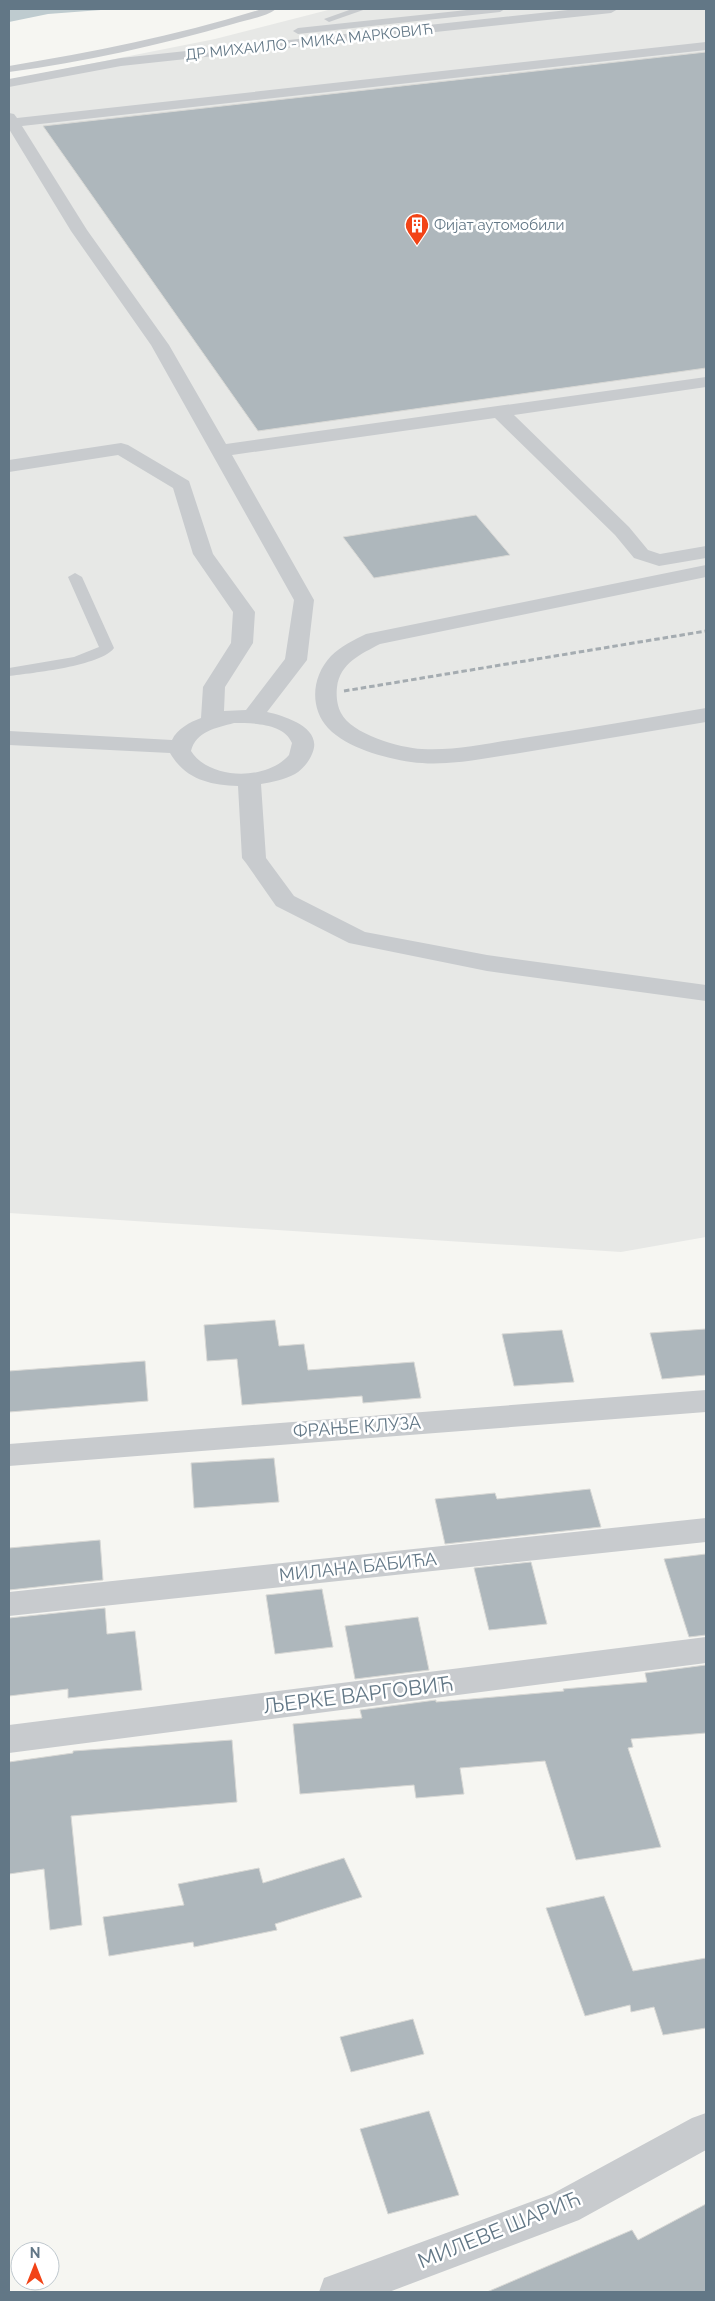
<svg xmlns="http://www.w3.org/2000/svg" width="715" height="2301" font-family="Raleway,sans-serif">
<style>
.built{fill:#e7e8e6}
.water{fill:#becbcf}
.building{fill:#aeb7bc;stroke:#d8d8d5}
.lines{fill:none;stroke-linecap:round;stroke-linejoin:round}
.service{fill:#c8cbce;fill-rule:evenodd}
.minor{fill:#c8cbce;fill-rule:evenodd}
.rail{stroke:#a5acb1;stroke-width:3;stroke-dasharray:5.5 3;stroke-linecap:butt}
.labels{text-anchor:middle;stroke-width:5;stroke-linejoin:round;paint-order:stroke}
.far-street-label{font-size:15px;fill:#627786;stroke:#fff}
.far-poi-label{font-size:15px;fill:#627786;stroke:#fff;text-anchor:start}
.street-label{font-size:18px;fill:#627786;stroke:#fff}
.near-street-label{font-size:21px;fill:#627786;stroke:#fff}
</style>
<rect width="100%" height="100%" fill="#f6f6f2"/>
<path class="built" d="M332,9H706V1237L621,1252L9,1213V80L215,39Z"/>
<path class="water" d="M9,9H114L48,14L9,22Z"/>
<g class="building">
<path d="M706,52V368L258,431L43,126Z"/>
<path d="M476,515L510,555L374,578L343,537Z"/>
<path d="M275,1320L279,1346L304,1344L308,1370L414,1362L421,1398L363,1403L362,1396L242,1405L237,1359L207,1361L204,1325Z"/>
<path d="M706,1329V1375L662,1379L650,1333Z"/>
<path d="M562,1330L574,1382L514,1386L502,1334Z"/>
<path d="M145,1361L148,1401L9,1412V1371Z"/>
<path d="M274,1458L279,1502L194,1508L191,1463Z"/>
<path d="M590,1489L601,1527L445,1544L435,1499L495,1493L497,1499Z"/>
<path d="M100,1540L103,1580L9,1590V1548Z"/>
<path d="M706,1554V1635L689,1637L664,1559Z"/>
<path d="M531,1562L547,1624L489,1630L474,1568Z"/>
<path d="M322,1589L333,1647L275,1654L266,1595Z"/>
<path d="M105,1608L107,1634L135,1631L142,1690L68,1698V1689L9,1696V1618Z"/>
<path d="M418,1617L429,1670L355,1679L345,1626Z"/>
<path d="M706,1665V1733L631,1739L633,1747L628,1748L661,1847L576,1860L545,1761L460,1768L464,1794L416,1798L414,1785L300,1794L293,1724L362,1718L360,1710L436,1700V1702L564,1691L563,1689L647,1682L645,1673Z"/>
<path d="M232,1740L237,1802L71,1816L82,1925L50,1930L44,1869L9,1874V1762L73,1753V1751Z"/>
<path d="M344,1858L362,1897L275,1924L277,1930L194,1947L193,1942L109,1956L103,1917L184,1905L178,1884L259,1868L263,1883Z"/>
<path d="M604,1896L633,1971L706,1958V2028L663,2035L654,2007L631,2012L630,2005L585,2016L546,1908Z"/>
<path d="M413,2019L424,2054L351,2072L340,2037Z"/>
<path d="M429,2111L459,2195L388,2214L360,2129Z"/>
<path d="M706,2204V2292H487L632,2230L638,2240Z"/>
</g>
<g class="lines">
<g class="service">
<path d="M262,9H276C266,17 245,20 233,24C160,45 84,62 9,72V66C95,52 179,35 262,9Z"/>
<path d="M352,9H366L329,22L324,19Z"/>
<path d="M476,9H505L500,12L298,34L293,31L298,28Z"/>
<path d="M75,573L82,577L114,648C101,666 32,673 9,676V668L74,657L99,647L68,577Z"/>
</g>
<g class="minor">
<path d="M577,9H618L611,13L121,66L9,87V79L121,58Z"/>
<path d="M706,42V50L22,126L87,230L169,345L226,444L706,377V387L514,415L629,527L648,550L660,554L706,546V558L659,566L634,558L615,535L495,418L232,455L314,600L307,660L267,712C285,716 324,728 312,754C309,762 302,770 295,774C284,780 272,782 261,784L266,858L294,896L365,932L487,955L706,985V1001L487,971L349,943L276,906L246,863L242,858L238,786C209,785 185,779 170,753L9,745V731L172,740C177,729 190,722 201,718L203,687L231,643L233,612L193,554L173,488L118,455L9,472V460L121,443L128,445L189,481L213,554L255,612L253,643L225,687L224,711L246,710L285,659L294,600L151,345L71,231L9,129V113L14,114L17,118ZM234,723C252,723 284,723 292,743L289,755C267,781 209,780 191,751C196,731 216,728 234,723Z"/>
<path d="M706,565V577L380,644C361,654 340,663 337,687C336,695 337,706 341,713C351,734 400,748 422,749C455,751 490,743 523,738C584,729 645,718 706,708V722C644,732 582,743 520,753C485,758 447,767 411,762C384,758 347,748 328,728C309,707 312,676 331,656C341,646 354,640 366,634Z"/>
<path d="M706,1390V1412L9,1466V1444Z"/>
<path d="M706,1518V1542L9,1616V1592Z"/>
<path d="M706,1637V1663L9,1753V1725Z"/>
<path d="M706,2113V2150L579,2220L389,2292H319L324,2278L552,2194L692,2118Z"/>
</g>
<path class="rail" d="M344,691L706,631"/>
</g>
<defs>
<g id="building-pin" transform="scale(1.25)"><path d="M0 17L-7.5 6A9.5 9.5 0 1 1 7.5 6Z" fill="#f24316" stroke="#fff"/><path d="M-4-6H4V6H1V3H-1V6H-4ZM-2.5-4.3h1.7v1.8h-1.7ZM.8-4.3h1.7v1.8H.8ZM-2.5-1h1.7V.8h-1.7ZM.8-1h1.7V.8H.8Z" fill="#fff"/></g>
</defs>
<g fill-rule="evenodd">
<use href="#building-pin" x="417" y="225"/>
</g>
<g class="labels">
<g class="far-street-label">
<text transform="translate(309 42) rotate(-6)" y="5">ДР МИХАИЛО - МИКА МАРКОВИЋ</text>
</g>
<g class="far-poi-label">
<text x="434" y="230">Фијат аутомобили</text>
</g>
<g class="street-label">
<text transform="translate(357 1427) rotate(-4)" y="6">ФРАЊЕ КЛУЗА</text>
<text transform="translate(358 1567) rotate(-6)" y="6">МИЛАНА БАБИЋА</text>
</g>
<g class="near-street-label">
<text transform="translate(358 1695) rotate(-7)" y="7">ЉЕРКЕ ВАРГОВИЋ</text>
<text transform="translate(499 2230) rotate(-22)" y="7">МИЛЕВЕ ШАРИЋ</text>
</g>
</g>
<rect width="715" height="2301" fill="none" stroke="#627786" stroke-width="20"/>
<g transform="translate(35 2266)"><circle r="24" fill="#ffffff" stroke="#c0c9cf"/>
<path d="M0-4L9 19L0 12L-9 19Z" fill="#f24316"/>
<text y="-8" font-size="14" font-weight="bold" text-anchor="middle" fill="#627786">N</text>
</g>
</svg>
